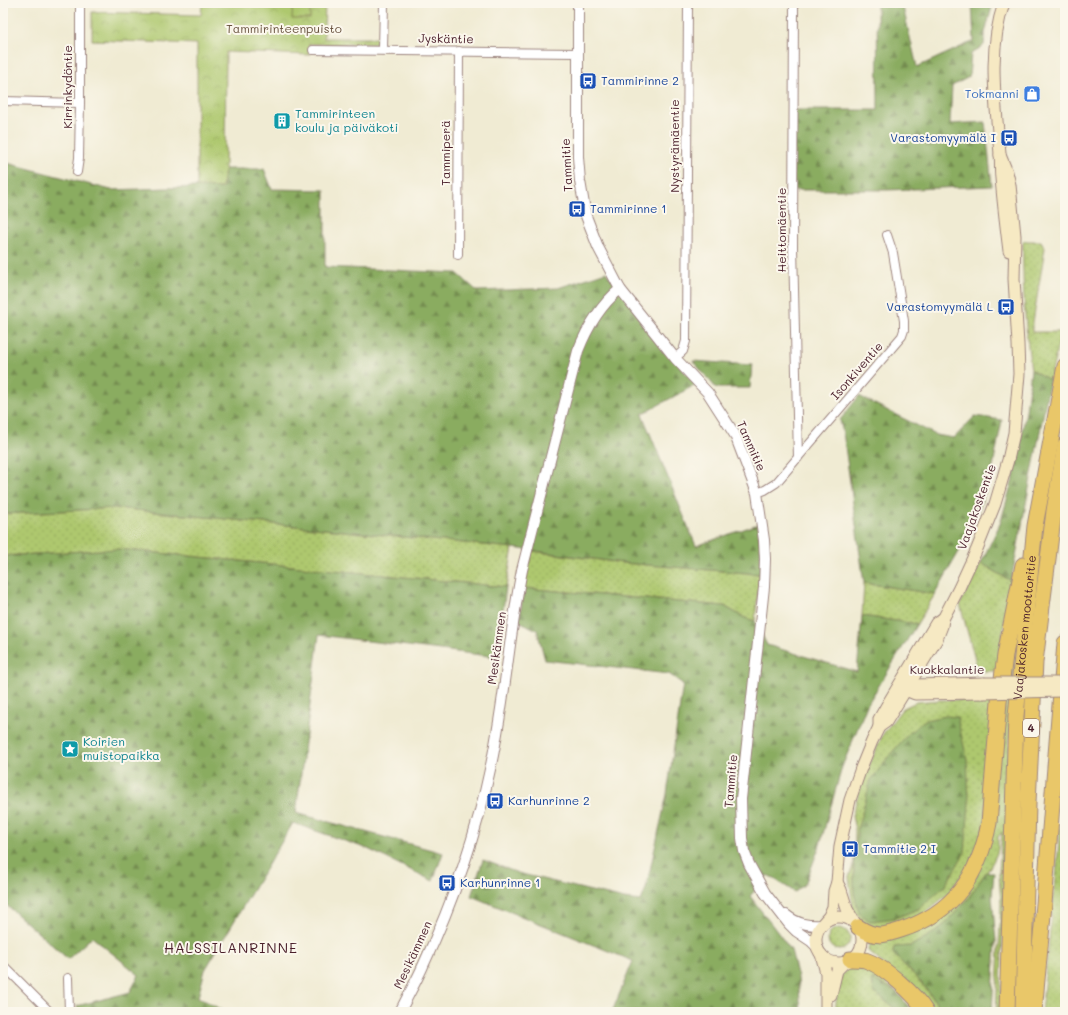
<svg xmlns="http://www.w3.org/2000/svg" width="1068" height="1015" font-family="Mali,sans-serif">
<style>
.grass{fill:url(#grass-dots);stroke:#7c744c}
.forest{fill:url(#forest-firs);stroke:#6a6646}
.park{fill:url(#park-crowns);stroke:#7c744c}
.garden{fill:#aec86e;stroke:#7c744c}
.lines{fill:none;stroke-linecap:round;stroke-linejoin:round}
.minor-casing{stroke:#9d857f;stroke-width:10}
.tertiary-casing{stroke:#9d857f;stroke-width:12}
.secondary-casing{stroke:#9d857f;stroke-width:13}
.motorway-casing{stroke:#9d857f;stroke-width:17}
.minor{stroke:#fff;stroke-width:8}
.tertiary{stroke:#fff;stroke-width:10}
.secondary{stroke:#f6e9c3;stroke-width:11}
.motorway{stroke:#e9c769;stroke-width:15}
.secondary-bridge-casing{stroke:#9d857f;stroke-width:13;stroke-linecap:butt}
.secondary-bridge{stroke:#f6e9c3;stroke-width:11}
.labels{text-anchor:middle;stroke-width:4;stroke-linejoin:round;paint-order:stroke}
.shield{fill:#fbf7ec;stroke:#7f6065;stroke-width:1}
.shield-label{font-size:11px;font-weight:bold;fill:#4a1f2b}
.park-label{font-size:12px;fill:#68523f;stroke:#fbf7ec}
.street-label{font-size:12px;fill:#4a1f2b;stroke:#fbf7ec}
.transit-label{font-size:12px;fill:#164399;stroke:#fbf7ec;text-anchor:start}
.shop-label{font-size:12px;fill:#366cbe;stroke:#fbf7ec;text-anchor:end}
.culture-label{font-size:12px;fill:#0d838f;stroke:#fbf7ec;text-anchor:start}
.quarter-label{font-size:14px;letter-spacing:1px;fill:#4a1f2b;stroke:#fbf7ec}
</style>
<defs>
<pattern id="grass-dots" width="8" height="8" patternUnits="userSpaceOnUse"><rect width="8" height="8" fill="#aec86e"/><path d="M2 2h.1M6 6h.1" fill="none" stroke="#97ab5f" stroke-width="1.8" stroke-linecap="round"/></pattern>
<pattern id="forest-firs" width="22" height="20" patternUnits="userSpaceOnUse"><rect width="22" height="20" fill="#8aac61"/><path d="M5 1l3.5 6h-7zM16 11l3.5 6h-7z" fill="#738b50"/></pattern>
<pattern id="park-crowns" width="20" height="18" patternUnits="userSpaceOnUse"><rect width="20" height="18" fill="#aec86e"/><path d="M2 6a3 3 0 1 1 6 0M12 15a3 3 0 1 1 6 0" fill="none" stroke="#97ab5f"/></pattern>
</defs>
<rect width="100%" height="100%" fill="#fbf7ec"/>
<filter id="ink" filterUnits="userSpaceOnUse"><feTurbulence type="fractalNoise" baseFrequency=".025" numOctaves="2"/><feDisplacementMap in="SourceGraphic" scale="8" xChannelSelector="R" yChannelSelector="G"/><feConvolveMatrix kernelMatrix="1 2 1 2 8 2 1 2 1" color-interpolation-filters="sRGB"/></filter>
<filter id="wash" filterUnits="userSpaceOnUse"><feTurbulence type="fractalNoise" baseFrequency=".012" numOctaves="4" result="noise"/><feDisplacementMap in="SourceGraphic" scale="16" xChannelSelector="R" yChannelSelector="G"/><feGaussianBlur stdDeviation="0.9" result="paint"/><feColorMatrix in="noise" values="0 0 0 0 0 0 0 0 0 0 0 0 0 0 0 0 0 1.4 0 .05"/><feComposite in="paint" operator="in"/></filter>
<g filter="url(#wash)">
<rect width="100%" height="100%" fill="#f0ebd3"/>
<g class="grass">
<path d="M1023,241H1041L1045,248L1032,328V332H1061L1050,380L1031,370C1025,327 1022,284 1023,241Z"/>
<path d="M116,508L513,548L506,587L117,549L3,556V514Z"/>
<path d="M532,551L623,563L760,574L755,621L745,618L724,606L524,588Z"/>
<path d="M981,563L1011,581L997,671H978L960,604Z"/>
<path d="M864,583L935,594L917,624L862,616Z"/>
<path d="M1019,613L1011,703L1000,1012H996L1001,904L999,872L1002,832L998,837C998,841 998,845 998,849C995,867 956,915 941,928C929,938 907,948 893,954C913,973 928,988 942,1012H932L885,966L868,951L869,944L872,940L910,932L976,877Z"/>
<path d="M940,700H994L984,828L970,864L948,894L925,913L896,926L872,928L861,920L853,909L849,877L854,863L855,830L852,816L863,779L883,734L902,709L916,702Z"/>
<path d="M1065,766V984L1061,1012H1041L1056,878Z"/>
<circle cx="839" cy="939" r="11"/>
<path d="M859,966L871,971L897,992L872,979L874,992L899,1012H835L837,993L841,976L849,967Z"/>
</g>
<g class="forest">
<path d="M877,3H902L917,67L974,41L972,3H993L985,33L984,45L971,54L969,77L952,86L950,124L985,122L992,186L887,190H793L794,110H878Z"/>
<path d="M3,162L111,190L197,187L222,188L225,169H264L272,189L325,190V267L457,273L477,291L558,288L606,272L695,385L642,414L696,546L758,524L761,559L760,574L623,563L513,548L116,508L3,514Z"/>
<path d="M693,361L752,365L750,388H716Z"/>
<path d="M1031,370L1050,380L1011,581L981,563L1000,524L1015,472L1026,411Z"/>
<path d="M859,396L936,435L954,438L975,416L1002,420L991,477L969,534L935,594L864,583L844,439L840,420Z"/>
<path d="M117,549L506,587L497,657L319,635L296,813L443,853L433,881L368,849L293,823L205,970L198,997L226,1012H78L77,1006L130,992L139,975L92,937L68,959L3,902V556Z"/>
<path d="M524,588L724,606L745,618L755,621L767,645L857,672L862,616L917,624L867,705L842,767L819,848L805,884L795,892L768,875L750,896L791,950L798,978L801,1012H612L633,961L471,896L483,860L518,873L624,899L641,901L646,888L667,794L683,684L669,674L545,660L537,630L519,621Z"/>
<path d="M946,716L957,717L967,759L969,803L965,852L945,886L918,909L895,918L870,921L859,913L854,893V863L858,827L871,780L889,756L909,733L925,720Z"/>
<path d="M986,872H994L992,896L996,941L992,1012H942C928,988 913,973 893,954L894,947L911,946L940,929L968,899Z"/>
<path d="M872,979L897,992L913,1012H899L874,992Z"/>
</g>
<path class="park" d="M202,3H325L324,38H377V44H309V55L226,52L225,169L222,188L197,187V44L92,40V12L201,15Z"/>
<path class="garden" d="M293,3H310V19H292Z"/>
</g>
<g filter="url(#ink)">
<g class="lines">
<g class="minor-casing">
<g id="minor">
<path d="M794,3L793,247L798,458"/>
<path d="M313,50L578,53"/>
<path d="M383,50L384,3"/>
<path d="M3,101L80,103"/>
<path d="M77,172L79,158L80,103V3"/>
<path d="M458,255L459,51"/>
<path d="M675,358L683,351L686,341L688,3"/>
<path d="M757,493L765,490L776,483L902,336L904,330V321L893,253L887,235"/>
<path d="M3,965L50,1012"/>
<path d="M68,978L69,1012"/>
</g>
</g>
<g class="tertiary-casing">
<g id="tertiary">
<path d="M578,3V157L580,181L586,216L598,247L620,289L675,358L708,393L735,435L757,493L764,540L765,559L764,587L741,799L742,838L744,851L749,864L765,893L789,924L796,931L811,941L818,948"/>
<path d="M786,915C797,924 808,926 822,925"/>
<path d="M400,1012C407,997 416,982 423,966C452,904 477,832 491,765C505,701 509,635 522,570L578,351C587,328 601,305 620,289"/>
</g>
</g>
<g class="secondary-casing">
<g id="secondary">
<path d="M1004,3C987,53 996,103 1000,154C1001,162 1000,170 1001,178C1003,203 1006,227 1009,251"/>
<path d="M904,682H910L915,685L984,683"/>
<path d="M902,684L905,690L915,694L983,693"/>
<path d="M879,727V719L887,705L936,623L942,619"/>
<path d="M837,882L841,890L847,909L855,923"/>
<circle cx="839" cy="940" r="23"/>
<path d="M823,923L829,916L833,907L834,891L837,882L840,846L850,800L861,768L872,741L879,727L886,722L937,639L942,626L943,619L959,588L977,549L995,504L1008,460L1014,433L1019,374L1018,344L1014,279L1015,236L1010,185L1007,172L1000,155"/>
<path d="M821,954L826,973V1012"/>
<path d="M831,995L837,970L845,962"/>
</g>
</g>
<g class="motorway-casing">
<g id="motorway">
<path d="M858,927C875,938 883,936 901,930C954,913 979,875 989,823L999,702L1005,655L1023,565"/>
<path d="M850,959C855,959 860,959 865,960C884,966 916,995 926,1012"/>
<path id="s1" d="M1007,1012L1016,716L1035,526L1065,366"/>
<path d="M1023,1012L1028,803L1035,662L1054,511L1065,445"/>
<path d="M1034,1012L1044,904L1065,643"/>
</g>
</g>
<use href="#minor" class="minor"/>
<use href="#tertiary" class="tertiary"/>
<use href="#secondary" class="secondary"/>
<use href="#motorway" class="motorway"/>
<g class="secondary-bridge-casing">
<g id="secondary-bridge">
<path d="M984,683H1065"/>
<path d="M983,693L1062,691"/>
</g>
</g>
<use href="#secondary-bridge" class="secondary-bridge"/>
</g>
</g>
<defs>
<g id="bus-square" transform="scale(0.9)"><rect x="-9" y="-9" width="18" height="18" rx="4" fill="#1a4fb4" stroke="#fbf7ec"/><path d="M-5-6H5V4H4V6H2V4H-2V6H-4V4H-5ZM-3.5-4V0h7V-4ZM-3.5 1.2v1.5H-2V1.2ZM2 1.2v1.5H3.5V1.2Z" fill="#fff"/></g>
<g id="shop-square" transform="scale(0.9)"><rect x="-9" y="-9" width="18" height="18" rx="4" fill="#3f7fe0" stroke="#fbf7ec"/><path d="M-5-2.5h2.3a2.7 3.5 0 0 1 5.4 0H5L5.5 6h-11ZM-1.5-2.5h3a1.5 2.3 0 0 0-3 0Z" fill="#fff"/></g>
<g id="building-square" transform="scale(0.9)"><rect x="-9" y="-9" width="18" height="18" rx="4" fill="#0f9aa8" stroke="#fbf7ec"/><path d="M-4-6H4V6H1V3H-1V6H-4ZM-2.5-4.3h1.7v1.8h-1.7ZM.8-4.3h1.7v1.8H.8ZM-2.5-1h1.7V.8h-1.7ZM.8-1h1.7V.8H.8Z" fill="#fff"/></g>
<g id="sight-square" transform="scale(0.9)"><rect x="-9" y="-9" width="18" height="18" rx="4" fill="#0f9aa8" stroke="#fbf7ec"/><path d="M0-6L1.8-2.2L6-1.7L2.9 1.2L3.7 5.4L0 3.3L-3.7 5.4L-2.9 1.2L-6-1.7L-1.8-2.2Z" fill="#fff"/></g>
</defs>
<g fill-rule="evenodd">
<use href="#bus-square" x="588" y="81"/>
<use href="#shop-square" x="1032" y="94"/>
<use href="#building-square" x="282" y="121"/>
<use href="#bus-square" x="1009" y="138"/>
<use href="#bus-square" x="577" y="209"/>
<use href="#bus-square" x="1006" y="307"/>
<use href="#sight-square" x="70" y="749"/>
<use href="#bus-square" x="495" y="801"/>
<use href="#bus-square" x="850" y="849"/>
<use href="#bus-square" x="447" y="883"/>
</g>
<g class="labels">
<rect class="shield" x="1023" y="719" width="16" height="18" rx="3"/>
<g class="shield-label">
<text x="1031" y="732">4</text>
</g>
<g class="park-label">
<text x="284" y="33">Tammirinteenpuisto</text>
</g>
<g class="street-label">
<text transform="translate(446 39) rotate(1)" y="4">Jyskäntie</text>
<text transform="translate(68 87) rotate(-90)" y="4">Kirrinkydöntie</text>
<text transform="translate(675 146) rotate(-90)" y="4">Nystyrämäentie</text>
<text transform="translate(446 153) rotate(-90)" y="4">Tammiperä</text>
<text transform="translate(567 165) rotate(-93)" y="4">Tammitie</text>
<text transform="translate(782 230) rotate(-90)" y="4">Heittomäentie</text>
<text transform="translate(857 371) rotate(-49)" y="4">Isonkiventie</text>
<text transform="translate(751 446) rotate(66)" y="4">Tammitie</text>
<text transform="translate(977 507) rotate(-70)" y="4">Vaajakoskentie</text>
<text dy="4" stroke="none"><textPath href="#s1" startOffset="385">Vaajakosken moottoritie</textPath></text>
<text transform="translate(497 648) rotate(-82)" y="4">Mesikämmen</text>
<text x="947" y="674">Kuokkalantie</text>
<text transform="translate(731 781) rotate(-85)" y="4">Tammitie</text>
<text transform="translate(413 955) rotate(-65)" y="4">Mesikämmen</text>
</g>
<g class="transit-label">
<text x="601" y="85">Tammirinne 2</text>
<text x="996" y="142" text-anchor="end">Varastomyymälä I</text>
<text x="590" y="213">Tammirinne 1</text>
<text x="993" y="311" text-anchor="end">Varastomyymälä L</text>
<text x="508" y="805">Karhunrinne 2</text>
<text x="863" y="853">Tammitie 2 I</text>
<text x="460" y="887">Karhunrinne 1</text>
</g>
<g class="shop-label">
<text x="1019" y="98">Tokmanni</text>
</g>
<g class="culture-label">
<text x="295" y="118">Tammirinteen<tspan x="295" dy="14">koulu ja päiväkoti</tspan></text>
<text x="83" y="746">Koirien<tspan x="83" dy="14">muistopaikka</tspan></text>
</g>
<g class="quarter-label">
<text x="231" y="953">HALSSILANRINNE</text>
</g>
</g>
<rect width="1068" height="1015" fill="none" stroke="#fbf7ec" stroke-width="16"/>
</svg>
